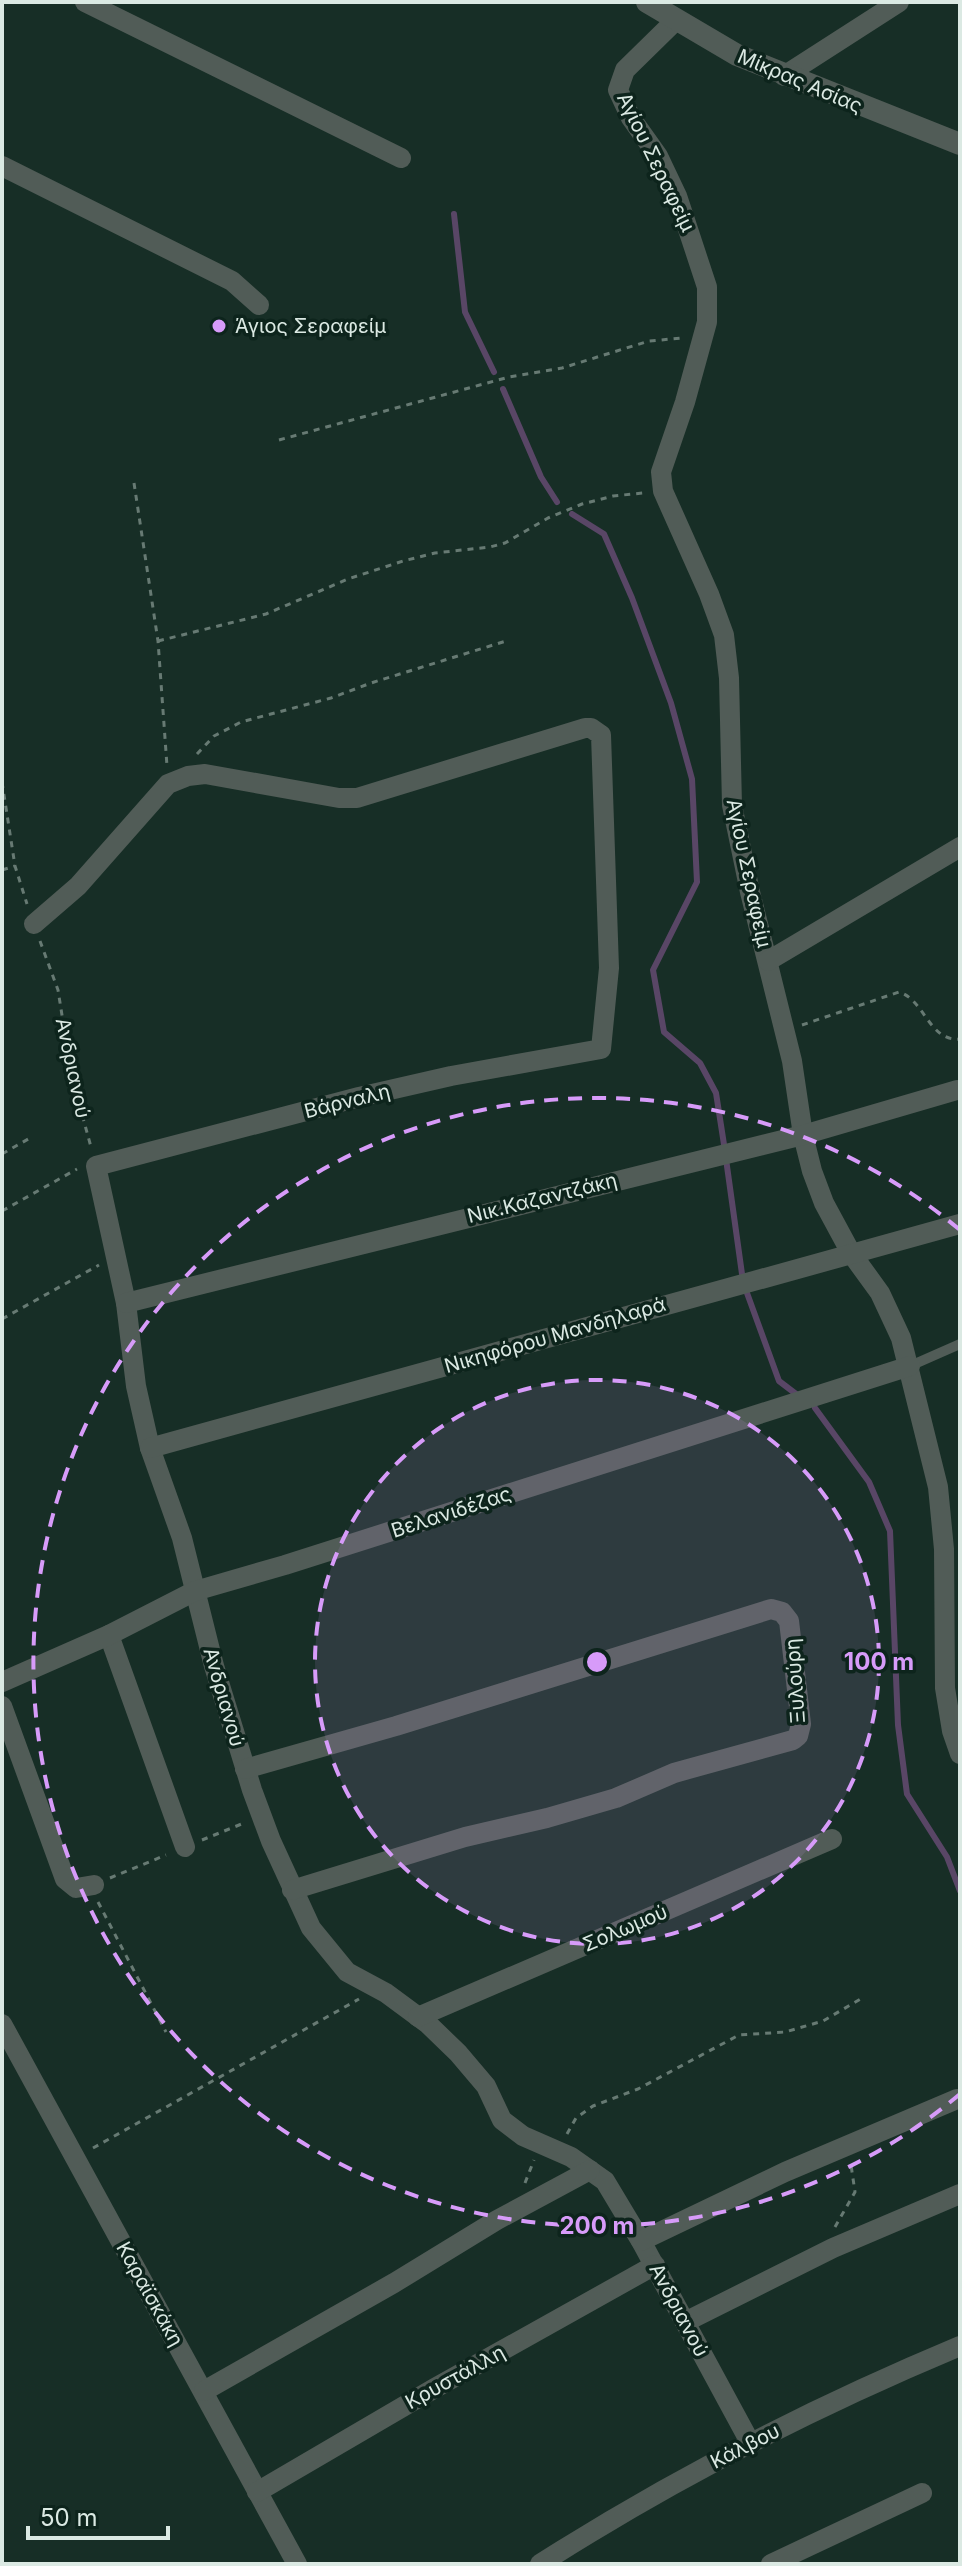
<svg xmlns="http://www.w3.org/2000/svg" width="962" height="2566" font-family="Inter,sans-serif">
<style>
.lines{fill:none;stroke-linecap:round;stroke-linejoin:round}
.stream{stroke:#594666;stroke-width:6}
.path{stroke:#677a73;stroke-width:3;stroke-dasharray:6 6;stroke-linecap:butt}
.service{stroke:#515c57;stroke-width:10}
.minor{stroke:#515c57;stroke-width:20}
.tertiary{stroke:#515c57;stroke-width:22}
.ring{fill:none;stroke:#d79bf9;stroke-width:4;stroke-dasharray:14 10}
.poi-dot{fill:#d79bf9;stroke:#0d241c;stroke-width:3}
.labels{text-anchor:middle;stroke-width:7;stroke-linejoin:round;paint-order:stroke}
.street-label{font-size:20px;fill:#dbe9e3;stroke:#0d241c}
.poi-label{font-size:20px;fill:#dbe9e3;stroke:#0d241c;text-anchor:start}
.centre{fill:#d79bf9;stroke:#0d241c;stroke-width:4}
.ring-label{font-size:24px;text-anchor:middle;font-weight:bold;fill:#d79bf9;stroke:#0d241c;stroke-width:7;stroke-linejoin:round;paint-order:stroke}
</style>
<rect width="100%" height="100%" fill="#172e26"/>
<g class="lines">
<g class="stream">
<path d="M454,214L465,312L494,372"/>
<path d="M503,389L541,477L557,502"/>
<path d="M572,514L604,534L632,598L671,703L692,779L697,882L653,970L664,1032L700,1063L716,1093L725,1151"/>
<path d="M726,1159L742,1274"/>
<path d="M747,1293L779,1381L800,1397"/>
<path d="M815,1408L869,1482L890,1531L898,1725L907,1794L947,1857L960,1891"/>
</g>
<g class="path">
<path d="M279,440L509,377L562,368L649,341L683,338"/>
<path d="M134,483L158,641L167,766"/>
<path d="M158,641L266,614L348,579L403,561L435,553L490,547L505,543L548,518L582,504L613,496L643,493"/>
<path d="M197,754L214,736L241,722L331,698L371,683L506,641"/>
<path d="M2,782L15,866L27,904"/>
<path d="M2,870L15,866"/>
<path d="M40,941L58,990L72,1078L91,1147"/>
<path d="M802,1025L899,992C925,1000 929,1042 960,1039"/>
<path d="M2,1154L30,1138"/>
<path d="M2,1211L77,1169"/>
<path d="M2,1319L99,1265"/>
<path d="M202,1840L244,1823"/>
<path d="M110,1878L166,1855"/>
<path d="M98,1902L166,2032"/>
<path d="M567,2134L576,2118L593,2106L638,2089L739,2035L785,2032L823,2021L864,1997"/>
<path d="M93,2148L359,1999"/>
<path d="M525,2183L534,2160"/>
<path d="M835,2227L855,2192L851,2165"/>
</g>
<path class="service" d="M910,1366L960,1344"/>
<g class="minor">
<path d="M85,2L401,158"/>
<path d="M676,20L625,70L618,90L631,118L658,156L677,196L707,287V322L685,402L661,472L663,491L709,594L724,635L729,678L732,805L750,892L792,1061L803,1135L812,1171L824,1203L851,1253L880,1293L901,1338L938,1487L944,1549L945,1688L952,1731L960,1754"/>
<path d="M784,76L899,2"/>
<path d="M2,166L232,281L259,305"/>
<path d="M34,924L78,886L168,784L188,776L205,774L339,798H357L585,728H591L601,735L609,968L601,1049L451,1076L359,1097L96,1166L126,1303L136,1386L150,1448L182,1538L214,1666L252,1790L271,1841L311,1928L347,1972L386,1993L428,2024L458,2053L486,2086L502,2120L523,2136L571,2157L605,2181L641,2241L751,2444"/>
<path d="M768,961L960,847"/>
<path d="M126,1303L803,1135L957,1090"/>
<path d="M150,1448L960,1224"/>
<path d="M109,1635L185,1847"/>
<path d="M2,1682L109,1635L195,1591L285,1565L910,1366"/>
<path d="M2,1706L65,1879L76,1888L94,1885"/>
<path d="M245,1769L396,1726L771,1609L782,1612L789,1621L801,1724L798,1736L793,1740L674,1773L616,1798L547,1818L465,1837L292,1890"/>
<path d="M418,2017L832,1839"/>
<path d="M2,2024L297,2564"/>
<path d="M641,2241L785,2172L957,2099"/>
<path d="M685,2322L833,2248L960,2194"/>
<path d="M204,2391L394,2283L497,2220L590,2170"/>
<path d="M257,2492L435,2388L655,2265"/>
<path d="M540,2564C673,2479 814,2407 960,2346"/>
<path d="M771,2564L922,2493"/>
</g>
<path class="tertiary" d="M647,2L737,55L960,144"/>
</g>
<circle cx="597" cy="1662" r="282" fill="#d79bf9" fill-opacity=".12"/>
<g class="ring">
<circle cx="597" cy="1662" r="282"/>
<path d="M960 2094A564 564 0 1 1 960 1230"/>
</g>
<circle class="poi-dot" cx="219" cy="326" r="8"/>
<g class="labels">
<g class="street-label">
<text transform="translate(800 81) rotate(23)" y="7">Μίκρας Ασίας</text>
<text transform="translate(656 162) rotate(64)" y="7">Αγίου Σεραφείμ</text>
<text transform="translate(749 873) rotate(78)" y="7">Αγίου Σεραφείμ</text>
<text transform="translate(73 1068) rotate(78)" y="7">Ανδριανού</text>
<text transform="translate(347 1101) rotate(-14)" y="7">Βάρναλη</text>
<text transform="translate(542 1198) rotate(-14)" y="7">Νικ.Καζαντζάκη</text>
<text transform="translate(555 1335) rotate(-16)" y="7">Νικηφόρου Μανδηλαρά</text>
<text transform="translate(451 1512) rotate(-18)" y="7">Βελανιδέζας</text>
<text transform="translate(795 1681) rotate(-94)" y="7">Ξυλούρη</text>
<text transform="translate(224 1697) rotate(74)" y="7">Ανδριανού</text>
<text transform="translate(625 1928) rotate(-23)" y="7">Σολωμού</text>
<text transform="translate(150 2294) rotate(61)" y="7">Καραϊσκάκη</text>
<text transform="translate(679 2310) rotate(62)" y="7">Ανδριανού</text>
<text transform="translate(455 2377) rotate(-29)" y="7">Κρυστάλλη</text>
<text transform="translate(745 2446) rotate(-27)" y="7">Κάλβου</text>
</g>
<g class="poi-label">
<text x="235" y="333">Άγιος Σεραφείμ</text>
</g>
</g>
<circle cx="597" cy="1662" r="12" class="centre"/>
<g class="ring-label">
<text x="879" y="1670">100 m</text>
<text x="597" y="2234">200 m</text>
</g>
<rect width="962" height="2566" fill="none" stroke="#dbe9e3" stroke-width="8"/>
<path d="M28 2526v12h140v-12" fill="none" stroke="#dbe9e3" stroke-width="4"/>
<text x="40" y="2526" font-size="24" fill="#dbe9e3" stroke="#0d241c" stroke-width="6" paint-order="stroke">50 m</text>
</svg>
